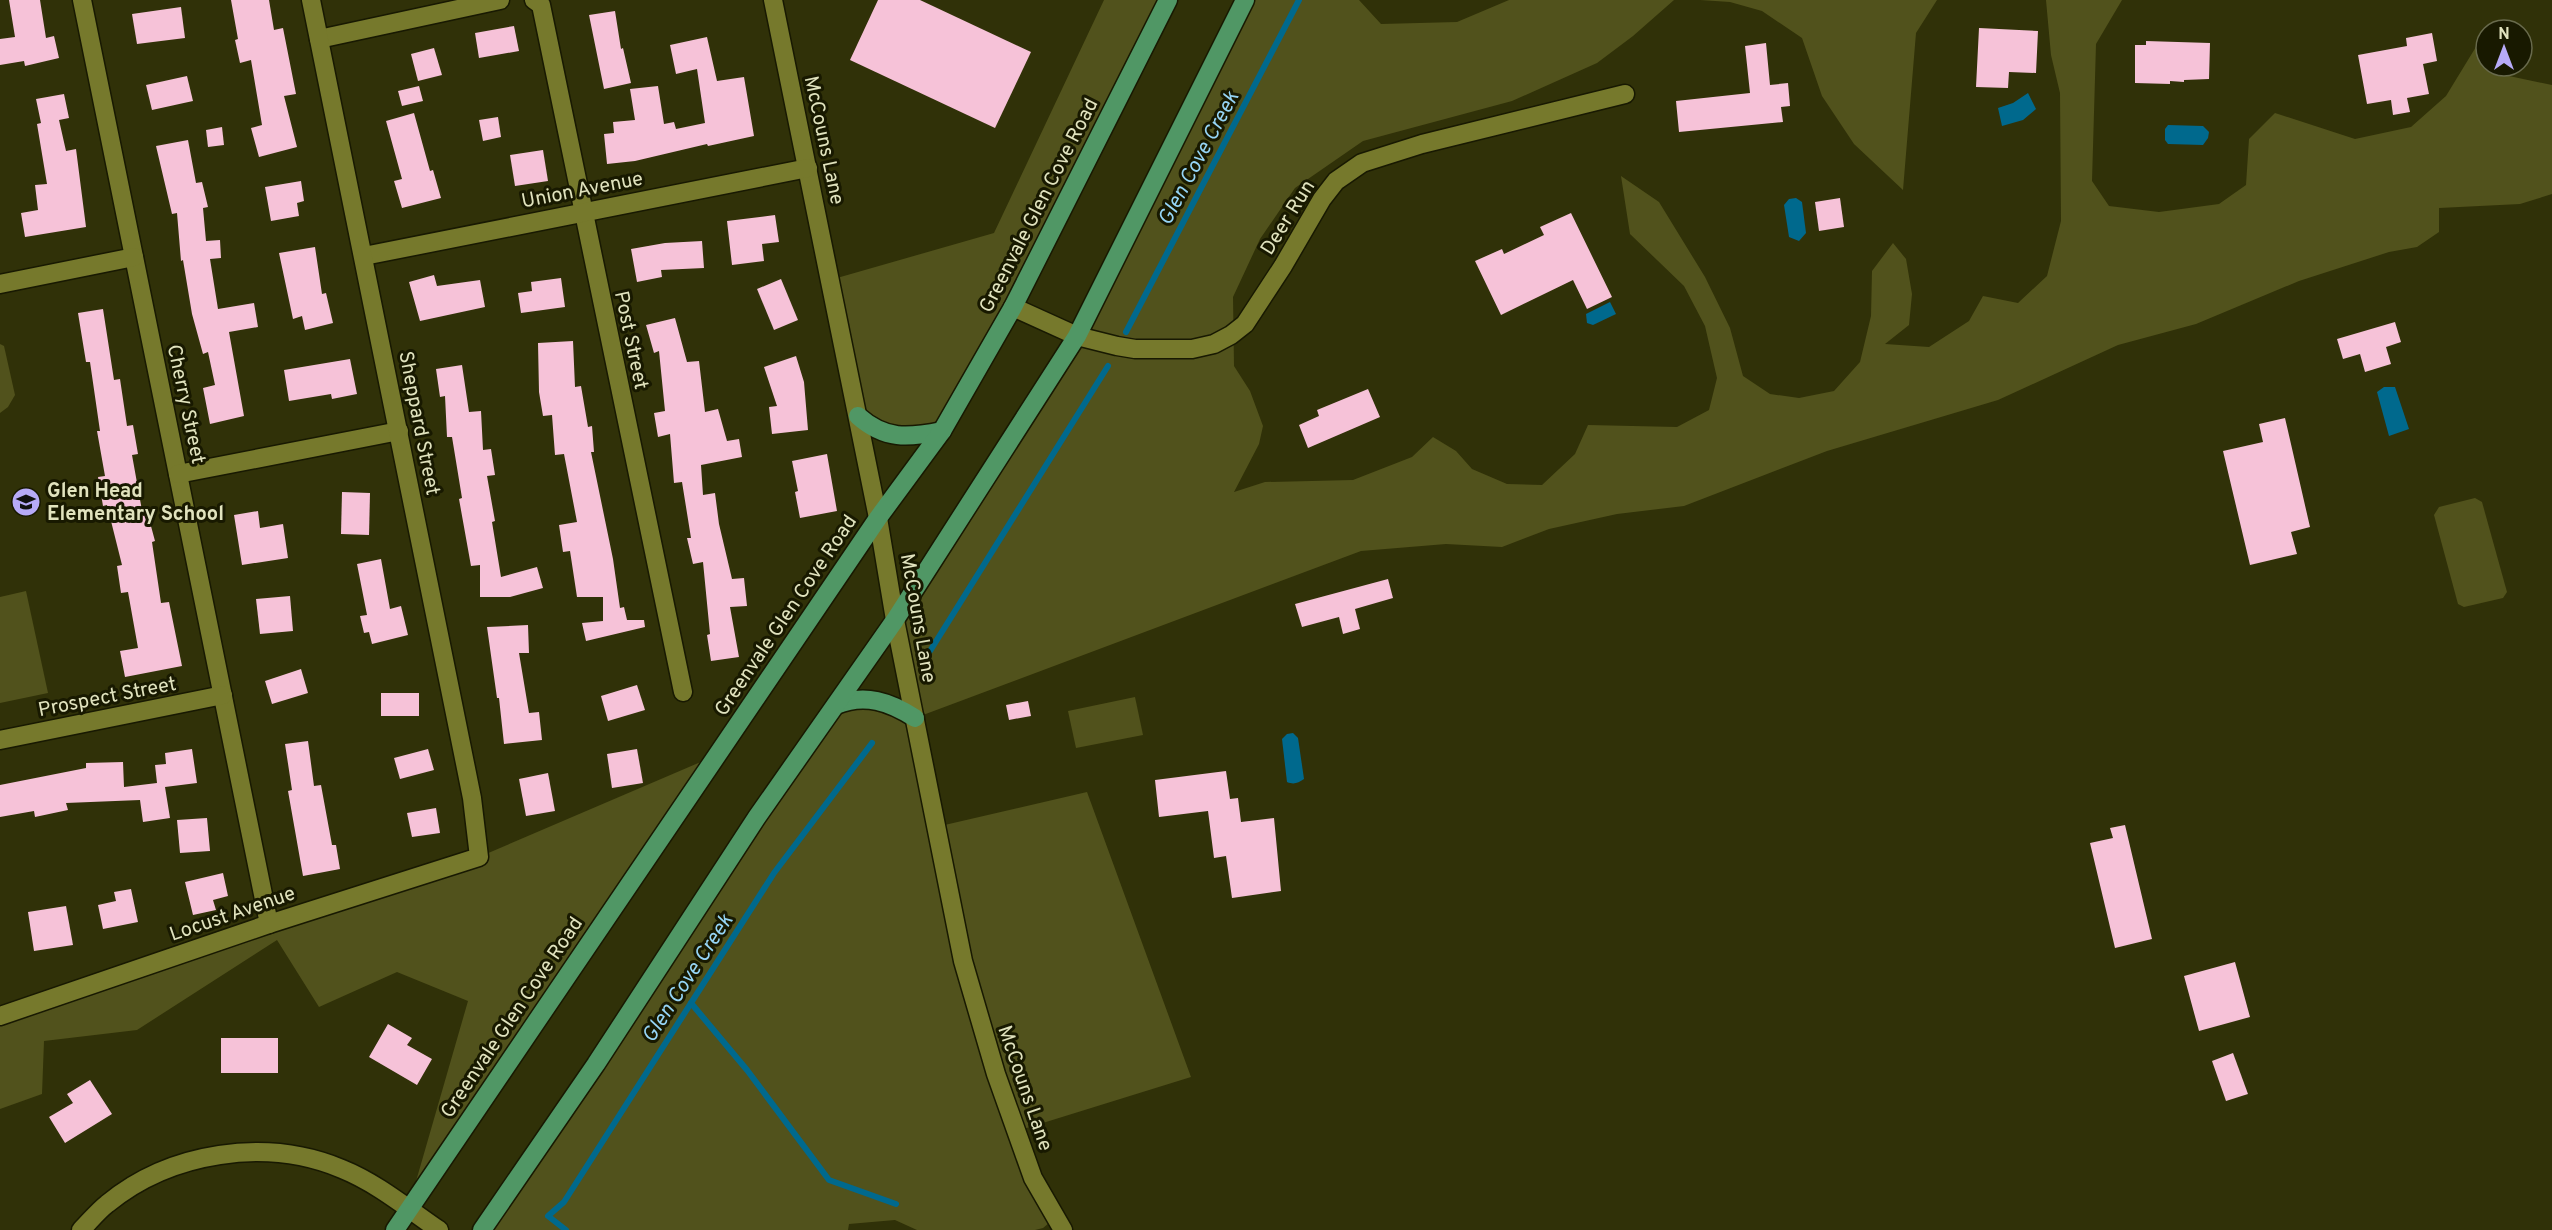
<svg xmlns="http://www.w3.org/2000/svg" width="2552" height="1230" font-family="Overpass,sans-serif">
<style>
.green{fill:#51521c}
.water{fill:#00698d}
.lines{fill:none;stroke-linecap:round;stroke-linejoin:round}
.stream{stroke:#00698d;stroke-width:6}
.building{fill:#f6c2d8}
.street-casing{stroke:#181902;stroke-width:21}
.primary-casing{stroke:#181902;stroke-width:21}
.street{stroke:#76792c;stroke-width:18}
.primary{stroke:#509765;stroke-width:18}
.labels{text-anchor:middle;stroke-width:6;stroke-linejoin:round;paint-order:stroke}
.street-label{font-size:20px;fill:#e1e3be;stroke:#181900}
.poi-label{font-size:20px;font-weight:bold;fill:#e1e3be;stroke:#181900;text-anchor:start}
.water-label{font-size:21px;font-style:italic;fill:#96d5f5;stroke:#181900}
</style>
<rect width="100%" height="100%" fill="#303108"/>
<g class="green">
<path d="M1104,0H1168L942,431L859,422L830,280L994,233Z"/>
<path d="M1252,0H1359L1381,24L1457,22L1509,0H1674L1633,36L1597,63L1512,101L1363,141L1295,188L1260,239L1233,297L1234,366L1250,391L1263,426L1259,444L1234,492L1265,482L1353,480L1412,457L1433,437L1456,451L1472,469L1507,484L1542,485L1575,454L1588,425L1677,427L1709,410L1717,378L1705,326L1684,286L1630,234L1621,176L1659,202L1705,277L1730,328L1743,376L1770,394L1799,398L1834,391L1860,362L1871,316L1872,271L1893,243L1906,259L1912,294L1909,325L1885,344L1929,347L1969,321L1983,296L2018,303L2047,276L2061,221L2060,93L2051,55L2046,0H2122L2096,44L2092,181L2109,206L2159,212L2219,204L2246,185L2249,139L2275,113L2355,139L2411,127L2446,96L2482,37L2486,43V66H2502L2509,76L2552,85V194L2520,204L2439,208V232L2417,247L2389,252L2299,281L2196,324L2118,345L1998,400L1827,451L1684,506L1617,514L1549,529L1502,547L1446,544L1361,551L915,718L936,827L1087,792L1191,1077L1017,1131L1055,1218L1043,1228L1035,1230H917L895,1220L849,1224L848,1230H482L836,705L903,710L895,620L1024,422Z"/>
<path d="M1700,0H1937L1916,33L1903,190L1854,144L1822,96L1802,38L1762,11L1730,2Z"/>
<path d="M0,344L4,346L15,395L8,407L0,413Z"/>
<path d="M2475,498L2482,502L2507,592L2503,598L2464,607L2458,604L2434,515L2439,507Z"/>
<path d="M26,591L48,693L0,703V597Z"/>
<path d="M1135,697L1143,735L1076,748L1068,711Z"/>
<path d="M717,755L408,1209L468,1001L397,972L319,1007L277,940L137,1030L44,1041L42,1094L0,1109V1016L479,857Z"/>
</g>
<g class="water">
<path d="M2028,93L2036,109L2023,120L2002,126L1998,108L2013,103Z"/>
<path d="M2168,125L2203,126L2209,132L2208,138L2203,145L2168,144L2165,140V129Z"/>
<path d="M1796,198L1802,202L1806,233L1799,241L1789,237L1784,205L1789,199Z"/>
<path d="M1610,302L1616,314L1593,325L1587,323L1586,314Z"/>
<path d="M2384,387H2395L2409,429L2389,436L2377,392Z"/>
<path d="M1293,733L1298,738L1304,779C1298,783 1294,785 1287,782L1282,739L1287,734Z"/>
</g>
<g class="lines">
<g class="stream">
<path d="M1126,332L1299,0"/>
<path d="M930,651L1108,366"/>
<path d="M691,1003L747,1070L829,1180L896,1204"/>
<path d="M566,1230L548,1216L564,1202L774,873L872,743"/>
</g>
</g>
<g class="building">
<path d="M9,0H40L46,38L54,36L59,58L25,66L24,61L0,65V39L15,37Z"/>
<path d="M231,0H269L274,30L283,28L296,94L284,96L297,147L259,157L251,128L262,125L251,60L240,63L235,40L238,39Z"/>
<path d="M878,0H920L1031,52L995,128L850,60Z"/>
<path d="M181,7L185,38L137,44L132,14Z"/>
<path d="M615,11L621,49L623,48L631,83L604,89L589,15Z"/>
<path d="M514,26L519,51L479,58L475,33Z"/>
<path d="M1979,28L2038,31L2036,73L2009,72L2008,88L1976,87Z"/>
<path d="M2432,33L2437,61L2423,64L2429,94L2407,98L2410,112L2393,115L2391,100L2367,104L2358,55L2407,46L2406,38Z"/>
<path d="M707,37L717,81L744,77L754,136L708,146L707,144L635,161L607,164L604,134L614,133L613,122L635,120L630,89L658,86L664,124L674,122L676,129L705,123L697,69L676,74L670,45Z"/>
<path d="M2146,41L2210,43L2209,79L2184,80V82L2170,81V84L2135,83V45H2146Z"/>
<path d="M1766,43L1770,85L1788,83L1790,106L1781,107L1783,122L1679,132L1676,101L1750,93L1745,46Z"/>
<path d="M434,48L442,75L418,81L411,54Z"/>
<path d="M187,76L193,101L152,110L146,85Z"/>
<path d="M419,86L423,101L402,106L398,91Z"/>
<path d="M64,94L69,118L59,120L66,151L76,149L86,227L25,237L21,213L38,210L35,185L47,184L37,124L41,123L36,99Z"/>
<path d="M414,113L430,171L433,170L441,198L402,208L394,181L402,179L386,121Z"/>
<path d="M498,117L501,137L483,141L479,120Z"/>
<path d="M222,127L224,145L208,147L206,130Z"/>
<path d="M188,140L196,183L202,182L208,207L203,208L206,241L220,240L221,258L210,259L218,309L254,303L258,327L229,332L244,416L210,424L203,388L215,385L208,352L203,354L192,314L183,260L181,261L177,213L172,214L156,146Z"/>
<path d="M543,150L548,181L515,186L510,155Z"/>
<path d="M301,181L304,201L297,203L299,216L271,221L265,187Z"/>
<path d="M1840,198L1844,227L1819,231L1815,202Z"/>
<path d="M1571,213L1612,297L1587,309L1573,280L1501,315L1475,261L1502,249L1504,254L1544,235L1540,227Z"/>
<path d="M775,215L779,242L762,244L764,261L732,265L727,221Z"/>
<path d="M702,241L704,268L661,270L662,277L637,282L631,249L665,243Z"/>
<path d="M315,247L322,294L326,293L333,323L305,330L302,316L293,319L279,253Z"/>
<path d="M434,275L437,286L480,280L485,307L420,321L409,282Z"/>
<path d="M561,278L565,307L521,313L518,293L532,291L531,282Z"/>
<path d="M781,279L798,320L774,330L757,289Z"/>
<path d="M103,309L114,380L120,379L127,426L133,425L138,454L132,455L143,516L148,515L155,541L152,542L161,603L169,602L182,666L125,677L120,651L138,648L128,592L121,593L117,566L122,565L107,505L103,506L98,477L105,476L97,431H100L90,362H86L78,313Z"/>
<path d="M675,318L687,362L699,361L705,412L718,409L727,441L739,439L742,457L701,465L703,495L715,493L719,524L732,579L744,578L747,606L730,607L739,657L711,661L707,635L710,634L703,562L693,564L687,538H691L682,482L674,483L670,434L658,437L654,413L665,411L659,351L654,353L646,325Z"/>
<path d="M2395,322L2401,342L2386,347L2391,364L2365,372L2360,354L2343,359L2337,339Z"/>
<path d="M573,341L575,387L581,386L588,427L592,426L594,452H591L613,559L620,608L624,607L627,620H644L645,627L586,641L582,623L603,621V597H577L570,551L563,552L559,525L577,522L564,454L555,455L552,415L543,416L539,392L538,343Z"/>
<path d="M796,356L804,382L808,430L772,434L769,407L777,406L764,367Z"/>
<path d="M350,359L357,394L332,399L331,394L289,401L284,370Z"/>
<path d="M462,365L469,412L481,411L483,450L491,449L495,475L487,476L495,521L492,522L501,577L537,567L543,588L510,597H480V565L471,566L459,499L462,498L452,437H447L445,396L440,397L436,369Z"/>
<path d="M1368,389L1380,417L1308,448L1299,425L1319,416L1317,410Z"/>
<path d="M2285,418L2310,527L2291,532L2297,554L2250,565L2223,451L2263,442L2259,424Z"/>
<path d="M827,454L837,511L800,518L795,492L798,491L792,461Z"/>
<path d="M342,492L370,493L369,535L341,534Z"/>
<path d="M258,511L260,528L283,524L288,558L242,565L234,515Z"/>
<path d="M381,559L390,609L401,606L408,635L372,644L369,632L364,633L360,616L367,615L357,564Z"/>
<path d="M1388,579L1393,598L1355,609L1360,629L1343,634L1339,617L1302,627L1295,604Z"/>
<path d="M290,596L293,631L260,634L256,599Z"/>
<path d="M528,625L529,653H519L529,713L539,712L542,740L504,744L499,698H497L487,627Z"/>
<path d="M301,669L308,693L272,704L265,681Z"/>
<path d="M637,685L645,710L608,721L601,696Z"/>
<rect x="381" y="693" width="38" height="23"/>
<path d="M1028,701L1031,716L1009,720L1006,705Z"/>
<path d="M308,741L314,786L321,785L332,845H336L340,869L303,876L288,791L292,790L285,744Z"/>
<path d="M192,749L197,783L165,787L170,818L143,822L140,800L66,803L68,810L35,817L34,811L0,817V785L86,768V763L123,762L124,787L157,783L155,765L166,764L165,753Z"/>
<path d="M428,749L434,770L400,779L394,758Z"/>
<path d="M637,749L643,783L612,788L607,754Z"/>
<path d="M1226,771L1230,799L1238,798L1241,822L1274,818L1281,891L1232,898L1226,856L1214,858L1208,811L1159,817L1155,780Z"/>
<path d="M548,773L555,811L526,816L519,779Z"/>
<path d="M436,808L440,833L412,837L407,813Z"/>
<path d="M207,818L210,851L180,853L177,820Z"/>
<path d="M2125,825L2152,939L2115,948L2090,843L2113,838L2110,828Z"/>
<path d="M223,873L228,896L213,900L216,910L193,915L185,882Z"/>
<path d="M131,889L138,922L103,929L98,905L116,901L114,892Z"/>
<path d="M66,906L73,945L34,951L28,912Z"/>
<path d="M2235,962L2250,1017L2199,1031L2184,976Z"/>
<path d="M388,1024L412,1038L407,1045L432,1059L417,1085L369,1057Z"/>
<rect x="221" y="1038" width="57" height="35"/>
<path d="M2233,1053L2248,1094L2226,1101L2212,1061Z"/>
<path d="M90,1080L112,1114L65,1143L49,1117L73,1103L67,1094Z"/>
</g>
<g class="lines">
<g class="street-casing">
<g id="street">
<path d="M82,0L269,924"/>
<path d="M534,0L541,5L683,692"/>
<path d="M773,0L878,518L895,620L963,961L996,1074L1033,1178L1063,1230"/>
<path d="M319,39L500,0"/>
<path d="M364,256L808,168"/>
<path d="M0,284L134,257"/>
<path d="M1013,307L1077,336L1117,346L1135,349H1192L1214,344L1231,335L1245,324L1283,266L1322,199L1336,181L1362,163L1422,144L1625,94"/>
<path d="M178,474L399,431"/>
<path d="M0,740L223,695"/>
<path d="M0,1016L269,924L479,857L472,798L311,0"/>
<path d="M81,1230C90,1221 98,1211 107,1204C170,1152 266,1137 342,1169C377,1183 408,1209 439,1230"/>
</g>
</g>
<g class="primary-casing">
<g id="primary">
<path d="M858,416C885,440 908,438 942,431"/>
<path d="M836,705C865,693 890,702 915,718"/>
<path d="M395,1230L878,518L942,431L1013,307L1168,0"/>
<path d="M482,1230L596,1064L757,817L895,620L1077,336L1245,0"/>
</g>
</g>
<use href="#street" class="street"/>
<use href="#primary" class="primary"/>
</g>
<defs>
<g id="school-disc" transform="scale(1.5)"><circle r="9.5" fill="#b7abf8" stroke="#181900"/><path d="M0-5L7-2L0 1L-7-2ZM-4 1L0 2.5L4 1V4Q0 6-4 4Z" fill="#111"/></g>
</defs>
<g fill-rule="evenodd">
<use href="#school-disc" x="26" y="502"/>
</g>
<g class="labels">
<g class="street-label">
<text transform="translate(825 140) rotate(78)" y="7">McCouns Lane</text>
<text transform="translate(582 189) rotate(-11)" y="7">Union Avenue</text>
<text transform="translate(1038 205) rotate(-63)" y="7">Greenvale Glen Cove Road</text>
<text transform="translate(1287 217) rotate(-58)" y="7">Deer Run</text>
<text transform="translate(632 340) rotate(78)" y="7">Post Street</text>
<text transform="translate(187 404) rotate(78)" y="7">Cherry Street</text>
<text transform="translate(420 423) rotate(79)" y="7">Sheppard Street</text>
<text transform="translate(785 615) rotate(-56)" y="7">Greenvale Glen Cove Road</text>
<text transform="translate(919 618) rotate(80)" y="7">McCouns Lane</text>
<text transform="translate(107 696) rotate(-11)" y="7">Prospect Street</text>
<text transform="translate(232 913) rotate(-19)" y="7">Locust Avenue</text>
<text transform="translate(511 1017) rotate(-56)" y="7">Greenvale Glen Cove Road</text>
<text transform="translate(1026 1088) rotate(71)" y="7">McCouns Lane</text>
</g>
<g class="poi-label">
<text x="47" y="497">Glen Head<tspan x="47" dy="23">Elementary School</tspan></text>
</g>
<g class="water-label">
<text transform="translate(1198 158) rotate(-62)" y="7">Glen Cove Creek</text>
<text transform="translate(687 978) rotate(-57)" y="7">Glen Cove Creek</text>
</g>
</g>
<g transform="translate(2504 48)"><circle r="28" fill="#181900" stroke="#686a4c" stroke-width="1.5"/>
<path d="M0-4.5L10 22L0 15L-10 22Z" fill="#b7abf8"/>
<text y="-9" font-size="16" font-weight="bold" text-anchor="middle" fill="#e1e3be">N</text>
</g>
</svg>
